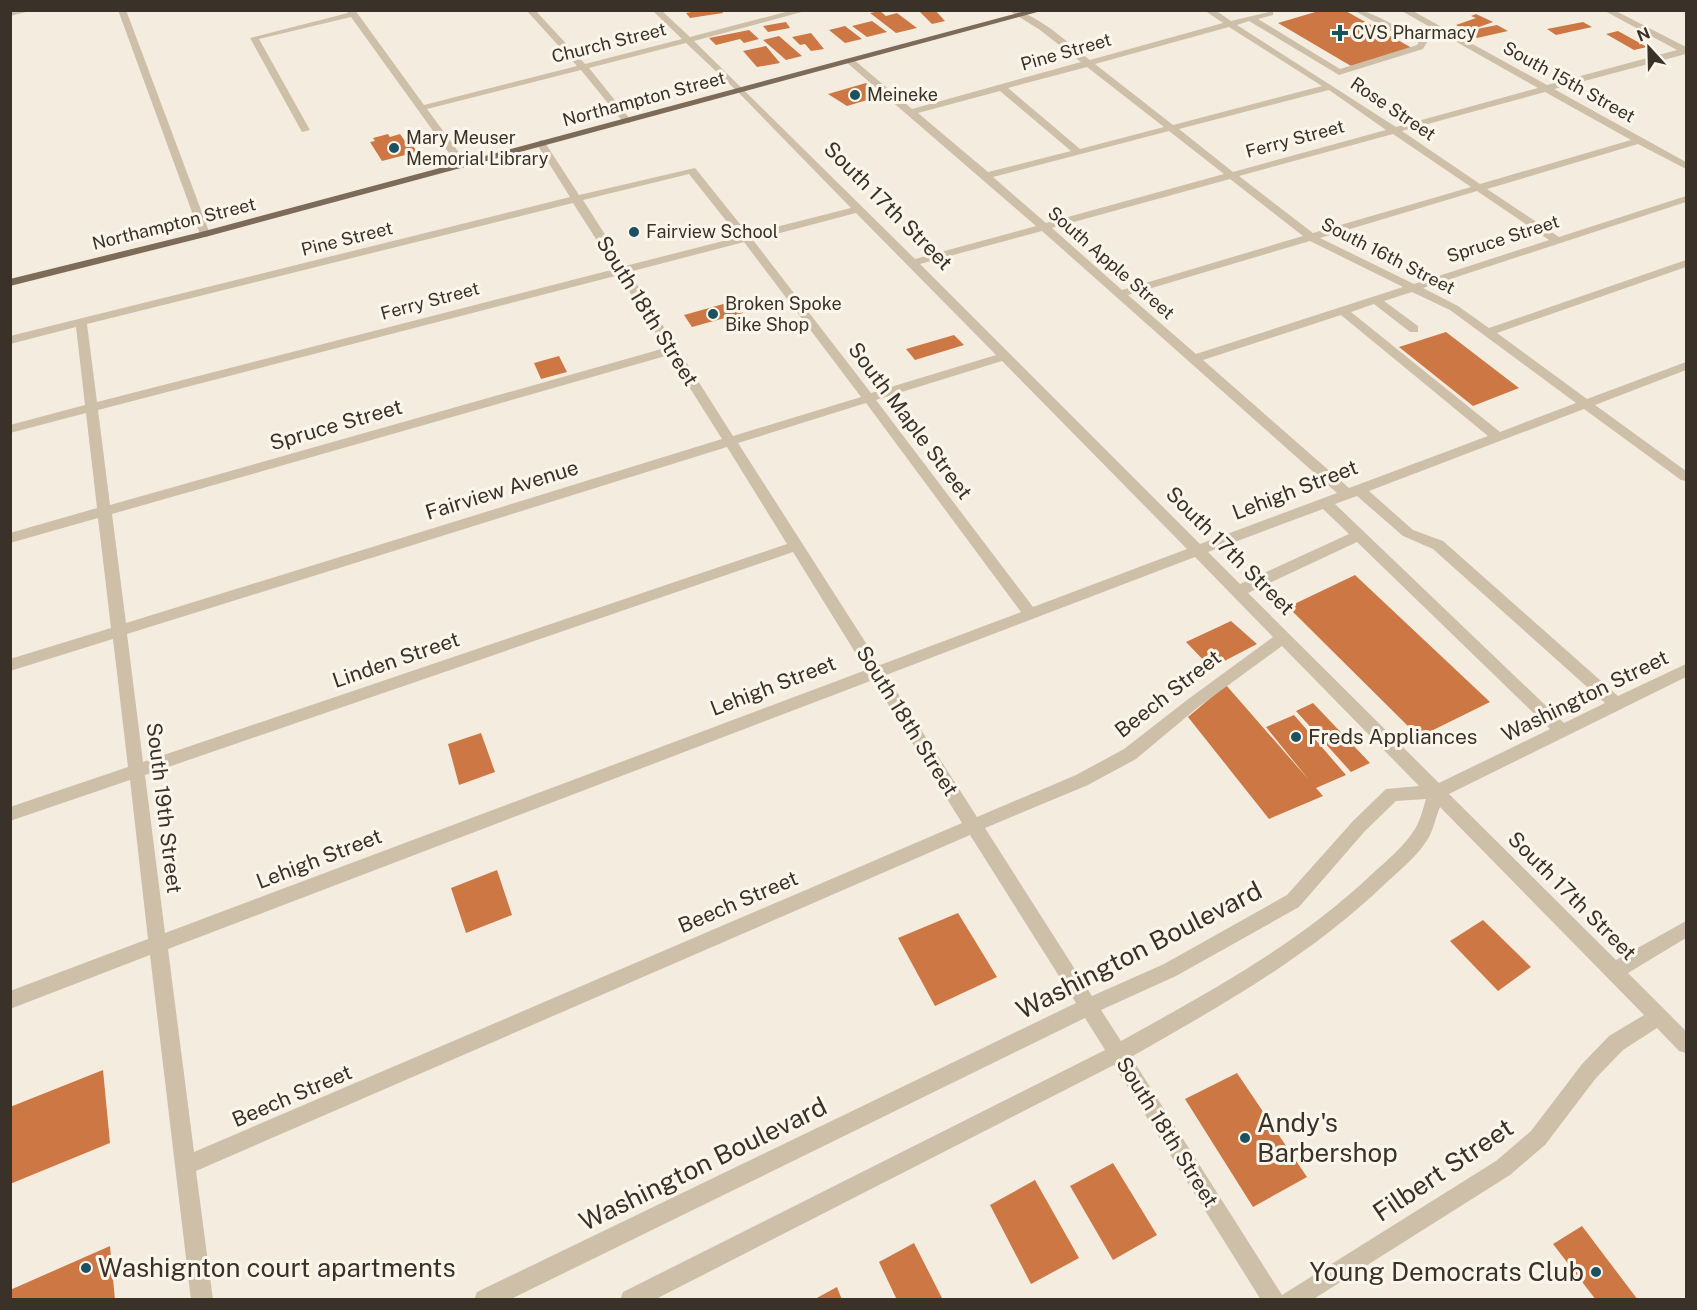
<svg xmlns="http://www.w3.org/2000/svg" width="1697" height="1310" font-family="'Public Sans',sans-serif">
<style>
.building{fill:#cd7844}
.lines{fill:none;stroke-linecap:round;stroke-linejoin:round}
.minor{fill:#cebfa9;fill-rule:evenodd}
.major{fill:#7d6b5a;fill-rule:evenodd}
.poi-dot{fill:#1c515f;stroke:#fbf6ec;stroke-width:2}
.labels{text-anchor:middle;stroke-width:6;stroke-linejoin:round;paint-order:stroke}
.far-poi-label{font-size:18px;fill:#3a3129;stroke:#fbf6ec;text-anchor:start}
.far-street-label{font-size:18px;fill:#3a3129;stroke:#fbf6ec}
.street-label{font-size:21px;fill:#3a3129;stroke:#fbf6ec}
.poi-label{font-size:21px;fill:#3a3129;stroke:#fbf6ec;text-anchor:start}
.near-street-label{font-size:26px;fill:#3a3129;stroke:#fbf6ec}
.near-poi-label{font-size:26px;fill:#3a3129;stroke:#fbf6ec;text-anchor:start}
</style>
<rect width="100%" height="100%" fill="#f4eddf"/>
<g class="building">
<path d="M701,10H722L723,13L690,18L686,13Z"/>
<path d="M918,10H935L945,21L932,24Z"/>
<path d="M1322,10H1344L1412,48L1351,66L1278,23Z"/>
<path d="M880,11L886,16L897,13L917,28L896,33L870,13Z"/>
<path d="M1476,14L1493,22L1468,31L1456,25L1476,18L1471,16Z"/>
<path d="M872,21L887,32L867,37L852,26Z"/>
<path d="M786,22L790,28L768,32L763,26Z"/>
<path d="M1583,22L1592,27L1556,35L1547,29Z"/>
<path d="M1497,25L1508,31L1477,38L1467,31Z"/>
<path d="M845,26L862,39L845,43L829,30Z"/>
<path d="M749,30L759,39L744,43L740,39L716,45L709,38Z"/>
<path d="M1618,31L1647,47L1634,50L1606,34Z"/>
<path d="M811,33L824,49L811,51L805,44L800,45L792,37Z"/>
<path d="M779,36L802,56L786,60L763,40Z"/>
<path d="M766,46L780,63L757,67L743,51Z"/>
<path d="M866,83L881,96L847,106L828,94Z"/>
<path d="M388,134L390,137L400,134L407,144L411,143L417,152L382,161L370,142L375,141L373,138Z"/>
<path d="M734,301L743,313L692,327L684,315Z"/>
<path d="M1446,332L1519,388L1473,406L1399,347Z"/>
<path d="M954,335L964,345L915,360L906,349Z"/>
<path d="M559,356L567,372L541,379L534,363Z"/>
<path d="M1355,575L1490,702L1419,737L1288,607Z"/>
<path d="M1231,621L1257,644L1211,668L1186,642Z"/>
<path d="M1226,685L1309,780L1266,727L1294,715L1346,775L1316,788L1323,796L1269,819L1188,717Z"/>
<path d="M1313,703L1370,763L1351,772L1296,711Z"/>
<path d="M481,733L495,772L459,785L448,744Z"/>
<path d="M497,870L512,915L466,933L451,888Z"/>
<path d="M958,913L997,977L935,1006L898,938Z"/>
<path d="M1483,920L1531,967L1498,991L1450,941Z"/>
<path d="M103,1070L110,1143L10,1184V1107Z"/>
<path d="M1237,1073L1307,1177L1253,1207L1185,1099Z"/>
<path d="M1113,1163L1157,1235L1113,1260L1070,1186Z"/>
<path d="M1035,1180L1079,1258L1031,1284L990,1205Z"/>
<path d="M1582,1226L1638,1300H1596L1553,1244Z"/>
<path d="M914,1243L943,1300H897L879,1262Z"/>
<path d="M110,1246L115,1300H10V1290Z"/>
<path d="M837,1287L842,1300H813Z"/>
</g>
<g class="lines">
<g class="minor">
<path d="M27,10L26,12L10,16V11Z"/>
<path d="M118,10H126L210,234L209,236L205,237L200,234Z"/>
<path d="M346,10H355L424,105L577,66L526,10H535L585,64L682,39L652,10H661L690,37L793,10H809L694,41L915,259L1036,226L845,61L853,59L912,109L1081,62L1040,30L1008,10C1035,10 1069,44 1090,60L1223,23L1204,10H1215L1231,21L1273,11V15L1258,19L1340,69L1417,45L1420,39L1391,31L1353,10C1373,10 1391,26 1410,32C1419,35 1431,32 1437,36L1429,39L1423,49L1339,75L1249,21L1237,25L1396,127L1538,88L1400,10H1411L1547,85L1677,50L1603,10H1614L1686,47V54L1554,89L1686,162V169L1638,144L1487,189L1559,237L1686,196V202L1423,288L1458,306L1489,328L1686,260V267L1497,333L1587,399L1686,362V370L1595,405L1686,471V481L1681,480L1584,409L1369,491L1413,530L1443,541L1618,696L1686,664V677L1449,794L1616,960L1686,921V938L1628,973L1686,1031V1053L1679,1051L1657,1028L1623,1050L1596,1078L1545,1145L1510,1175L1312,1300H1261L1114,1065L654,1300H620L623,1292L1105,1050L1085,1018L509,1300H474L477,1292L1076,1003L970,835L196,1171L213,1300H191L150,955L10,1009V991L148,939L130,780L10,821V807L128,767L113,639L10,671V659L111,628L98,518L10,543V533L97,508L86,413L10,433V425L85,405L76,327L10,344V336L570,197L536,143L541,140L544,141L579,195L695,168L748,234L851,208L738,92L686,43L589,68L630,119V123H624L581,70L427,109L468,165L463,168L459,167L351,17L259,39L310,130L302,132L250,38L348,13ZM1229,27L1322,86L1173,125L1095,64ZM1087,67L1164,127L1080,149L1008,88ZM1329,90L1386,130L1233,172L1179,129ZM1000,91L1071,151L988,172L918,113ZM1545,92L1631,140L1480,184L1402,131ZM1169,131L1224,174L1046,223L993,177ZM1393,134L1471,187L1313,233L1239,176ZM689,174L739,237L625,266L583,200ZM1230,179L1303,236L1122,290L1052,228ZM1477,191L1549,240L1414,284L1320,238ZM573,203L615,269L97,402L87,324ZM856,213L996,355L871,393L753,240ZM1042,231L1337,493L1200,544L920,264ZM1310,241L1403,287L1196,354L1128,295ZM744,242L861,397L733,436L629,272ZM619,275L665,348L110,505L98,410ZM1412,292L1450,310L1576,403L1500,432L1351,312L1374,304L1410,332H1418V326L1384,301ZM1341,315L1488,436L1349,488L1203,360ZM669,355L722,439L126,623L112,514ZM1002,361L1187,549L1033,607L876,400ZM866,403L1021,612L880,665L738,443ZM727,447L787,544L143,762L127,634ZM1357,496L1403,536L1433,549L1605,703L1564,723L1335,504ZM1323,509L1349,534L1240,584L1208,552ZM1357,542L1550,729L1439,783L1248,593ZM793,552L866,670L165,933L145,775ZM1195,557L1273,637L1187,700L1124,749L1076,775L977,817L886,675ZM1282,646L1419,786L1386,789L1353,821L1287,895L1164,964L1092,996L985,828L1088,785L1136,759L1197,708ZM873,680L962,823L194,1152L168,949ZM1426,799C1423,809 1420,821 1415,829C1404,847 1386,861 1371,875C1297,945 1209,992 1121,1041L1101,1010L1176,976L1299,907L1365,831L1396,801ZM1440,807L1644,1015L1609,1036L1582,1064L1531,1131L1496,1161L1282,1295L1131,1057C1222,1005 1309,957 1386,883C1401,869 1419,855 1429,837C1434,828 1436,816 1440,807Z"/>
</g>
<path class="major" d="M1029,10H1045L209,236L10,286V279L201,232Z"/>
</g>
<g class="poi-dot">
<path d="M1337 24h6v6h6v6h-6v6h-6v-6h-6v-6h6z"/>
<circle cx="855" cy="95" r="6"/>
<circle cx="394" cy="148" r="6"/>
<circle cx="634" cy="232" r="6"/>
<circle cx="713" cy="314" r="6"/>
<circle cx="1296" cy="737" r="6"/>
<circle cx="1245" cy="1138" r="6"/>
<circle cx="86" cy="1268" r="6"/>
<circle cx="1596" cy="1272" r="6"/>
</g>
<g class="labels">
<g class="far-poi-label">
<text x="1352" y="39">CVS Pharmacy</text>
<text x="867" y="101">Meineke</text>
<text x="406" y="144">Mary Meuser<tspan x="406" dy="21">Memorial Library</tspan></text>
<text x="646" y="238">Fairview School</text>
<text x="725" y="310">Broken Spoke<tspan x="725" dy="21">Bike Shop</tspan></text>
</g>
<g class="far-street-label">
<text transform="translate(609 43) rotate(-14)" y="6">Church Street</text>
<text transform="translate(1066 52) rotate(-16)" y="6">Pine Street</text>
<text transform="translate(1569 82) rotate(29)" y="6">South 15th Street</text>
<text transform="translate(644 99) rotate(-15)" y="6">Northampton Street</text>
<text transform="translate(1393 109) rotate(34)" y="6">Rose Street</text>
<text transform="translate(1295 139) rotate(-15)" y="6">Ferry Street</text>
<text transform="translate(174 224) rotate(-14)" y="6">Northampton Street</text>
<text transform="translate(347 239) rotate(-14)" y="6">Pine Street</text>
<text transform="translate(1503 239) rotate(-18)" y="6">Spruce Street</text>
<text transform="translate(1388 256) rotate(27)" y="6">South 16th Street</text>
<text transform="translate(1111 263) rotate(41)" y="6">South Apple Street</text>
<text transform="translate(430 301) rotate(-15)" y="6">Ferry Street</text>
</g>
<g class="street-label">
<text transform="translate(888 206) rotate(45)" y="7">South 17th Street</text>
<text transform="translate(647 311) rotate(58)" y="7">South 18th Street</text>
<text transform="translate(910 421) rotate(53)" y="7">South Maple Street</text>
<text transform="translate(336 425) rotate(-16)" y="7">Spruce Street</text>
<text transform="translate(502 490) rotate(-17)" y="7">Fairview Avenue</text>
<text transform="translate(1295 490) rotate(-21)" y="7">Lehigh Street</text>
<text transform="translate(1230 551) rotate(45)" y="7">South 17th Street</text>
<text transform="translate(396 660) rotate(-19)" y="7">Linden Street</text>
<text transform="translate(773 686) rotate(-21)" y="7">Lehigh Street</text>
<text transform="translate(1168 694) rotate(-38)" y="7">Beech Street</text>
<text transform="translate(1585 696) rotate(-26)" y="7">Washington Street</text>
<text transform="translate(907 721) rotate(58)" y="7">South 18th Street</text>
<text transform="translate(164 808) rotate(83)" y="7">South 19th Street</text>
<text transform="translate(319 859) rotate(-21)" y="7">Lehigh Street</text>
<text transform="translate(1572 896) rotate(45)" y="7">South 17th Street</text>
<text transform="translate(738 902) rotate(-23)" y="7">Beech Street</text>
<text transform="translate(292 1096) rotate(-23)" y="7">Beech Street</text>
<text transform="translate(1167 1132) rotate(58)" y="7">South 18th Street</text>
</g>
<g class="poi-label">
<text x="1308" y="744">Freds Appliances</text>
</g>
<g class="near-street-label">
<text transform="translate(1139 950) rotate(-27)" y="9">Washington Boulevard</text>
<text transform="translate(703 1164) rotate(-26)" y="9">Washington Boulevard</text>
<text transform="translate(1443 1170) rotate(-34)" y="9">Filbert Street</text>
</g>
<g class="near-poi-label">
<text x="1257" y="1132">Andy's<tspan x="1257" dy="30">Barbershop</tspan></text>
<text x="98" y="1277">Washignton court apartments</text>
<text x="1584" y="1281" text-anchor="end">Young Democrats Club</text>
</g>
</g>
<rect width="1697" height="1310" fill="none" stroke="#3a3129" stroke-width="24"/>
<g transform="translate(1649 48) rotate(338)" stroke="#fbf6ec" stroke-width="4.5" paint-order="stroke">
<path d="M0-4.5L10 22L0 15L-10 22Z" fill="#3a3129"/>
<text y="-9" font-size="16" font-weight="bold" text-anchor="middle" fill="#3a3129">N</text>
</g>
</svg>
